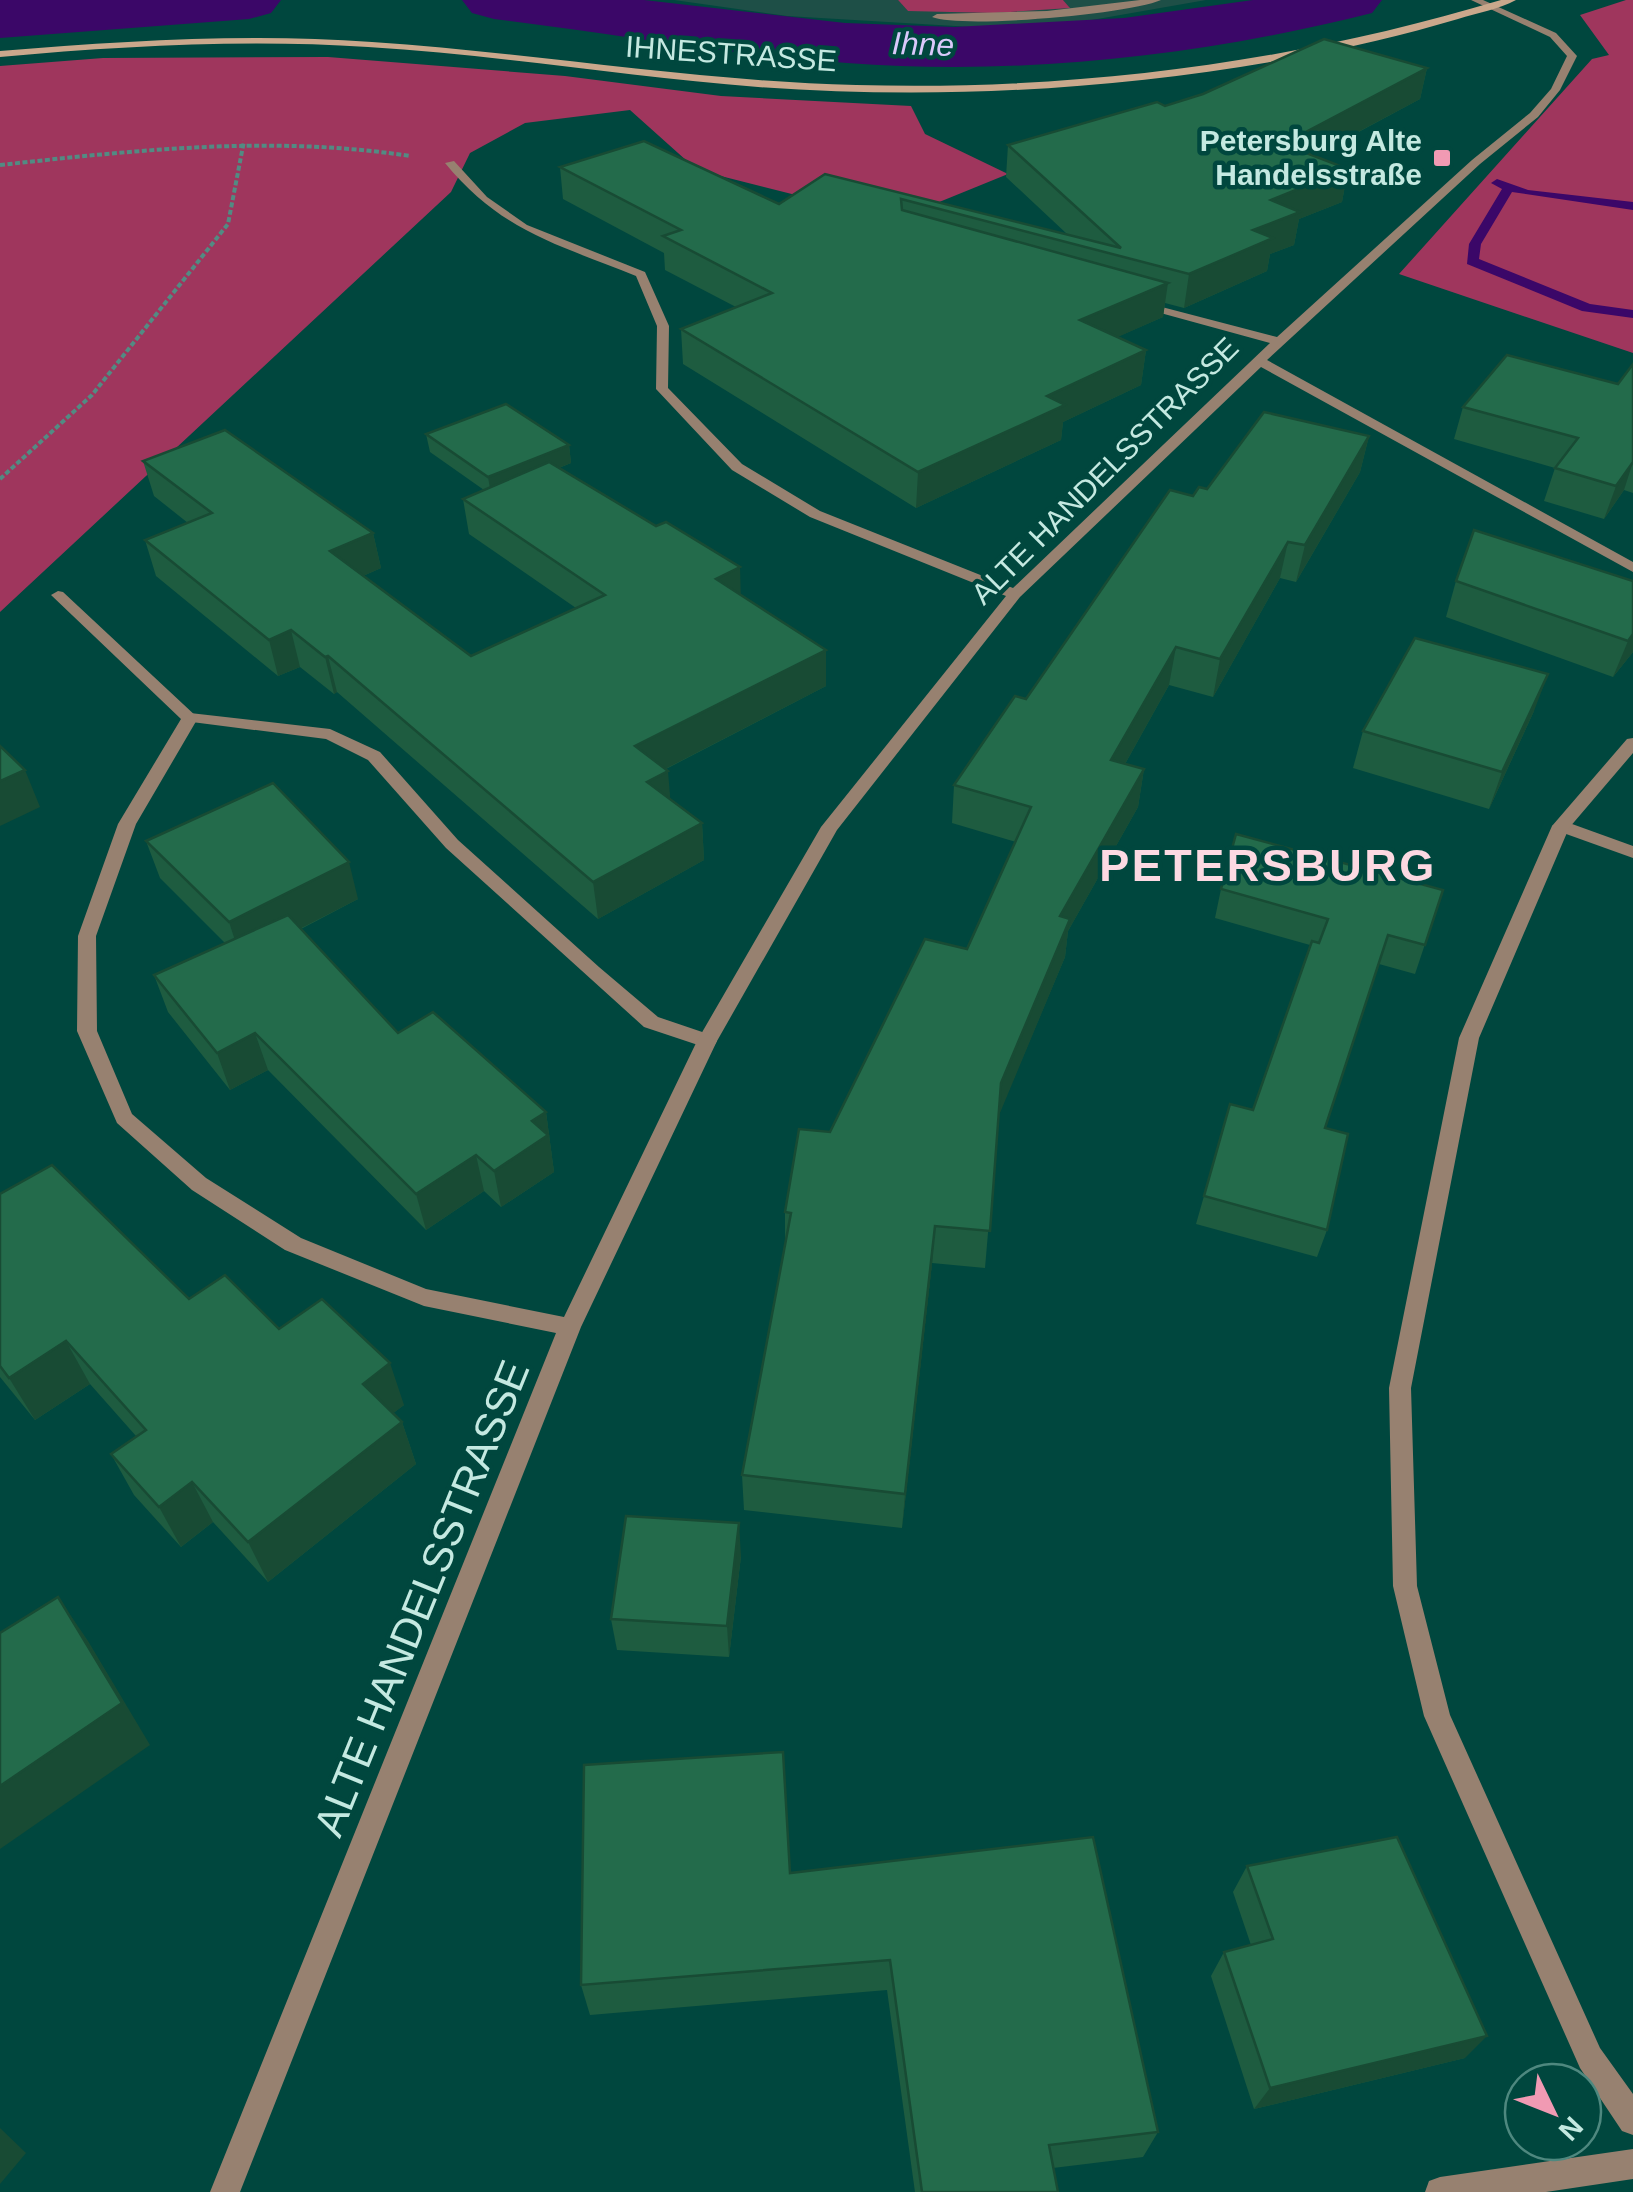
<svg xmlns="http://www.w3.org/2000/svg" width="1633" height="2192" font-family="Helvetica,sans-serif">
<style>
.built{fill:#1e4f47}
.green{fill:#9f365d}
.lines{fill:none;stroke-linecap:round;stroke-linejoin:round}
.stream{fill:#3b0768;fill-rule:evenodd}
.river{fill:#3b0768;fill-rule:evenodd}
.path{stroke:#528b83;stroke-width:4;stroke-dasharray:5 2.5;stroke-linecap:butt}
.service{fill:#978170;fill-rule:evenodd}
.minor{fill:#978170;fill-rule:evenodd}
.secondary{fill:#caa88c;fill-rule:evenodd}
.wall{fill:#1e5c40}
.shaded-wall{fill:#184b34}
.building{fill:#236b4b;stroke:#184b34;stroke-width:2.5}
.poi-dot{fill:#f19ab3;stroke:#00473e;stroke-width:4}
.labels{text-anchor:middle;stroke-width:9;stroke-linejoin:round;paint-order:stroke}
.far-street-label{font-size:30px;fill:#c4e9e1;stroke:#00473e}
.far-poi-label{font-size:30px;font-weight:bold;fill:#c4e9e1;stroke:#00473e;text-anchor:end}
.far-water-label{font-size:32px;font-style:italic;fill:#dac9fb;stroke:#00473e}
.near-street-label{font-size:42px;fill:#c4e9e1;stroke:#00473e}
.district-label{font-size:45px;font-weight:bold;letter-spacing:2.5px;fill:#fcd9e2;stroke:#00473e}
</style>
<rect width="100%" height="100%" fill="#00473e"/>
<path class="built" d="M674,0H898L908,11L1069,7L1063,0H1206L1086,21L972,27L787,16Z"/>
<g class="green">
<path d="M898,0H1063L1070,8L994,13L908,11Z"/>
<path d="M1626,0H1633V353L1399,274L1592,59L1609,55L1580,15Z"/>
<path d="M328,57L565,76L721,96L911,106L925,134L1008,174L895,220L697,170L630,110L525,123L470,153L451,192L0,612V66L103,58Z"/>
</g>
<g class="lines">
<path class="stream" d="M1497,179L1528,190L1633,202V210L1512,192L1481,244L1479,259L1590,304L1633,310V318L1582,311L1467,264L1469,244L1502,189L1491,183Z"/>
<g class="river">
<path d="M0,0H281L271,13L249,19L0,38Z"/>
<path d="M462,0H644L845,23L954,27L1124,18L1253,0H1382L1372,13C1201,56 1023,76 847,63C729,55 612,33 494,19L472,13Z"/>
</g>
<g class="path">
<path d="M0,165C138,150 272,135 410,156"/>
<path d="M0,479L92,395L228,224L244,141"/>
</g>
<g class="service">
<path d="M190,713L330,729L380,752L458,840L599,967L658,1017L714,1036L717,1041L714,1046L707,1048L644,1027L446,848L368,760L326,739L184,721L182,718Z"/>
<path d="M1561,820L1633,846V858L1555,830L1552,826Z"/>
<path d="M1633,2149V2179L1546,2192H1425L1429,2181L1440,2177Z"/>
</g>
<g class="minor">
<path d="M1140,0H1161C1130,14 962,29 932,17L937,14L1047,11Z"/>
<path d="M1471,0H1483L1556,33L1577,56L1560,90L1538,117L1480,164L1267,360L1633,562V572L1261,367L1020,597L837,830L717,1041L581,1327L240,2192H210L556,1333L424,1306L285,1250L192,1190L117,1123L77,1031L78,936L118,824L181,719L51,595L58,591L63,592L198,718L136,824L96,936L97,1031L132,1114L206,1178L301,1238L426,1289L564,1317L697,1041L821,827L1006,596L810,517L732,470L656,389L657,326L636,276C557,244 502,232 445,163L454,161L487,197L527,225L645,272L669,326L668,388L742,464L820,511L1013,588L1270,343L1135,306V300L1277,337L1472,160L1530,113L1551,89L1567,56L1550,37Z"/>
<path d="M1633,738V753L1569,828L1479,1038L1411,1388L1417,1586L1450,1715L1600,2048L1633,2094V2135L1622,2131L1580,2068L1424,1716L1393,1586L1389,1388L1459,1038L1552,826L1627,739Z"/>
</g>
<path class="secondary" d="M1501,0H1516C1499,9 1477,13 1458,19C1404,35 1349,48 1293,58C1117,90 937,100 758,87C628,77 499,55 368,47C245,39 122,46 0,57V51C124,41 248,33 372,42C534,53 694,81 856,85C1076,91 1291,63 1501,0Z"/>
</g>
<g class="wall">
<path d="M1427,68L1420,99L1314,156L1348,169L1342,202L1299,219L1294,245L1270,254L1267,271L1184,308L1165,303L1163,317L1117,337L1146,350L1141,385L1063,422L1061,440L916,508L683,364L681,329L736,307L665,270L664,253L563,199L560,167L779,204L825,174L1067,234L1006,177L1008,145L1165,106Z"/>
<path d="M1633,364V493L1624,490L1604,519L1544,501L1555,468L1454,439L1463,407L1618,384Z"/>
<path d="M426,434L569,445L571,463L559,468L741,595L826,686L666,769L670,799L702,823L704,860L598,919L337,692L334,694L300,667L278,676L156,576L145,540L188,523L154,496L143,461L373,533L381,568L363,576L471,656L576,608L469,534L463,499L484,490L430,452Z"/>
<path d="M1369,436L1360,472L1296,582L1280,578L1213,697L1169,685L1125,764L1144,769L1138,807L1068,931L1065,957L998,1116L985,1268L932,1263L902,1528L744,1510L742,1475L785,1243V1212L830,1132L967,949L1016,842L952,823L954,785L1193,496L1207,489Z"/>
<path d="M1456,581H1633V652L1613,677L1446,617Z"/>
<path d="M1534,711L1489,809L1353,768L1363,731Z"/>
<path d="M146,841L358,899L301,929L398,1033L546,1112L554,1172L501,1207L484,1191L426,1230L268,1070L230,1090L168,1012L154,975L225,943L160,878Z"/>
<path d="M1221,889L1443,890L1415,974L1379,964L1325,1128L1327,1230L1317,1257L1196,1224L1204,1196L1253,1110L1310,945L1215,918Z"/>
<path d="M0,1194L189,1299L279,1329L404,1405L393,1413L402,1422L416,1464L268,1582L213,1522L181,1547L134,1495L111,1454L136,1436L90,1384L35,1420L0,1377Z"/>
<path d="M741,1556L729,1657L617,1650L611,1619Z"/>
<path d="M1247,1866L1465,2058L1254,2109L1211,1976L1224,1952L1251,1945L1233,1892Z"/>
<path d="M790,1873L1158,2132L1143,2157L1053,2168L1058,2192H915L887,1990L590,2015L581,1985Z"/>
</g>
<g class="shaded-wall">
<path d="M1427,68L1420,99L1277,175L1283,144Z"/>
<path d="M1348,169L1342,202L1299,219L1294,245L1270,254L1267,271L1184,308L1189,274L1253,230L1271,200Z"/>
<path d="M1168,283L1163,317L1077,355L1080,320Z"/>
<path d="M1146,350L1141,385L1063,422L1061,440L916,508L918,472L1047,396Z"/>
<path d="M1369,436L1360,472L1296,582L1305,545Z"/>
<path d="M569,445L571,463L491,495L488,477Z"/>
<path d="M1633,462L1624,490L1604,519L1616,486Z"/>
<path d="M373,533L381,568L338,587L330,551Z"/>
<path d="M1288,542L1280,578L1213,697L1220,659Z"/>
<path d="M740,567L741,603L716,579Z"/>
<path d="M291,630L300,667L278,676L269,640Z"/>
<path d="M1633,634V652L1613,677L1628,641Z"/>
<path d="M1176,647L1169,685L1106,798L1111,760Z"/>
<path d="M826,650V686L638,783L635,746Z"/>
<path d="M328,656L337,692L334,694L325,657Z"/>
<path d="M1548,674L1534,711L1489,809L1502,772Z"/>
<path d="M1144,769L1138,807L1068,931L1065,957L997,1120L1001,1083L1060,916Z"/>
<path d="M25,770L40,807L0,826V781Z"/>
<path d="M668,771L671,808L647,782Z"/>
<path d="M702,823L704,860L598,919L593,882Z"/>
<path d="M349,862L358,899L241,959L229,922Z"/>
<path d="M255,1033L268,1070L230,1090L217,1053Z"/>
<path d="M546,1112L554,1172L501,1207L494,1171L532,1121Z"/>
<path d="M476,1155L484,1191L426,1230L416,1194Z"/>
<path d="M935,1226L932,1263L902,1528L905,1494Z"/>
<path d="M66,1341L90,1384L35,1420L9,1378Z"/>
<path d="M390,1363L404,1405L377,1426L363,1384Z"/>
<path d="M402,1422L416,1464L268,1582L248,1542Z"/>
<path d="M192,1482L213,1522L181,1547L159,1507Z"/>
<path d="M739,1523L741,1556L729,1657L727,1626Z"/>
<path d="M58,1597L88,1641L150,1745L0,1849V1786Z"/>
<path d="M1487,2036L1465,2058L1254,2109L1270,2088Z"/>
<path d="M0,2128L26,2153L0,2184Z"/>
</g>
<g class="building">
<path d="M1324,39L1427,68L1283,144L1348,169L1271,200L1300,212L1253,230L1273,238L1189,274L901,199L902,210L1168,283L1080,320L1146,350L1047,396L1065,405L918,472L681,329L772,293L663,236L681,230L560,167L644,141L779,204L825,174L1121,248L1008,145L1157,102L1165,106L1203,94Z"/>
<path d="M1507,355L1618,384L1633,364V462L1616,486L1555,468L1578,438L1463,407Z"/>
<path d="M506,404L569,445L488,477L426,434Z"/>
<path d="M1264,412L1369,436L1305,545L1288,542L1220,659L1176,647L1111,760L1144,769L1060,916L1070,919L1001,1083L990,1231L935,1226L905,1494L742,1475L791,1213L785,1212L799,1129L830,1132L925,939L967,949L1031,807L954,785L1015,696L1026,699L1170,490L1193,496L1199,487L1207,489Z"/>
<path d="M225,430L373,533L330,551L471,656L605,595L463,499L549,462L656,526L666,522L740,567L716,579L826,650L635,746L668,771L647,782L702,823L593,882L328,656L325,657L291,630L269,640L145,540L212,513L143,461Z"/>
<path d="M1474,530L1633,581V634L1628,641L1456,581Z"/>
<path d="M1415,638L1548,674L1502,772L1363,731Z"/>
<path d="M0,746L25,770L0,781Z"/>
<path d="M273,783L349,862L229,922L146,841Z"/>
<path d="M1236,834L1443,890L1425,945L1388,935L1325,1128L1348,1134L1327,1230L1204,1196L1230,1104L1253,1110L1312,941L1319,943L1328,919L1221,889Z"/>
<path d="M288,915L398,1033L433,1012L546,1112L532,1121L548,1135L494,1171L476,1155L416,1194L255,1033L217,1053L154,975Z"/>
<path d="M52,1165L189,1299L225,1275L279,1329L322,1299L390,1363L363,1384L402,1422L248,1542L192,1482L159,1507L111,1454L146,1430L66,1341L9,1378L0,1366V1194Z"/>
<path d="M626,1516L739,1523L727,1626L611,1619Z"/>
<path d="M58,1597L122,1703L0,1786V1633Z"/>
<path d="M783,1752L790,1873L1093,1837L1158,2132L1049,2145L1058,2192H922L890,1960L581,1985L584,1765Z"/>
<path d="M1397,1837L1487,2036L1270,2088L1224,1952L1273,1939L1247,1866Z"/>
</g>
<rect class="poi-dot" x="1432" y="148" width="20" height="20" rx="5"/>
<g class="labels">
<g class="far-street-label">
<text transform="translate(731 54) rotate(4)" y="10">IHNESTRASSE</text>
<text transform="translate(1105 471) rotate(-45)" y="10">ALTE HANDELSSTRASSE</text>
</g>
<g class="far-poi-label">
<text x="1422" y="151">Petersburg Alte<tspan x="1422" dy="34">Handelsstraße</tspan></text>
</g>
<g class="far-water-label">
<text transform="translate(923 44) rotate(2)" y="11">Ihne</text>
</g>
<g class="near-street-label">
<text transform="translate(421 1598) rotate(-68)" y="15">ALTE HANDELSSTRASSE</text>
</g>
<g class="district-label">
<text x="1268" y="881">PETERSBURG</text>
</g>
</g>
<g transform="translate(1553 2112) rotate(133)"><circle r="48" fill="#00473e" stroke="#4e887f" stroke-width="2.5"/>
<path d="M0-8L18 38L0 25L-18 38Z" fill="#f19ab3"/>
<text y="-15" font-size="28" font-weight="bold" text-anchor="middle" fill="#c4e9e1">N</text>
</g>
</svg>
